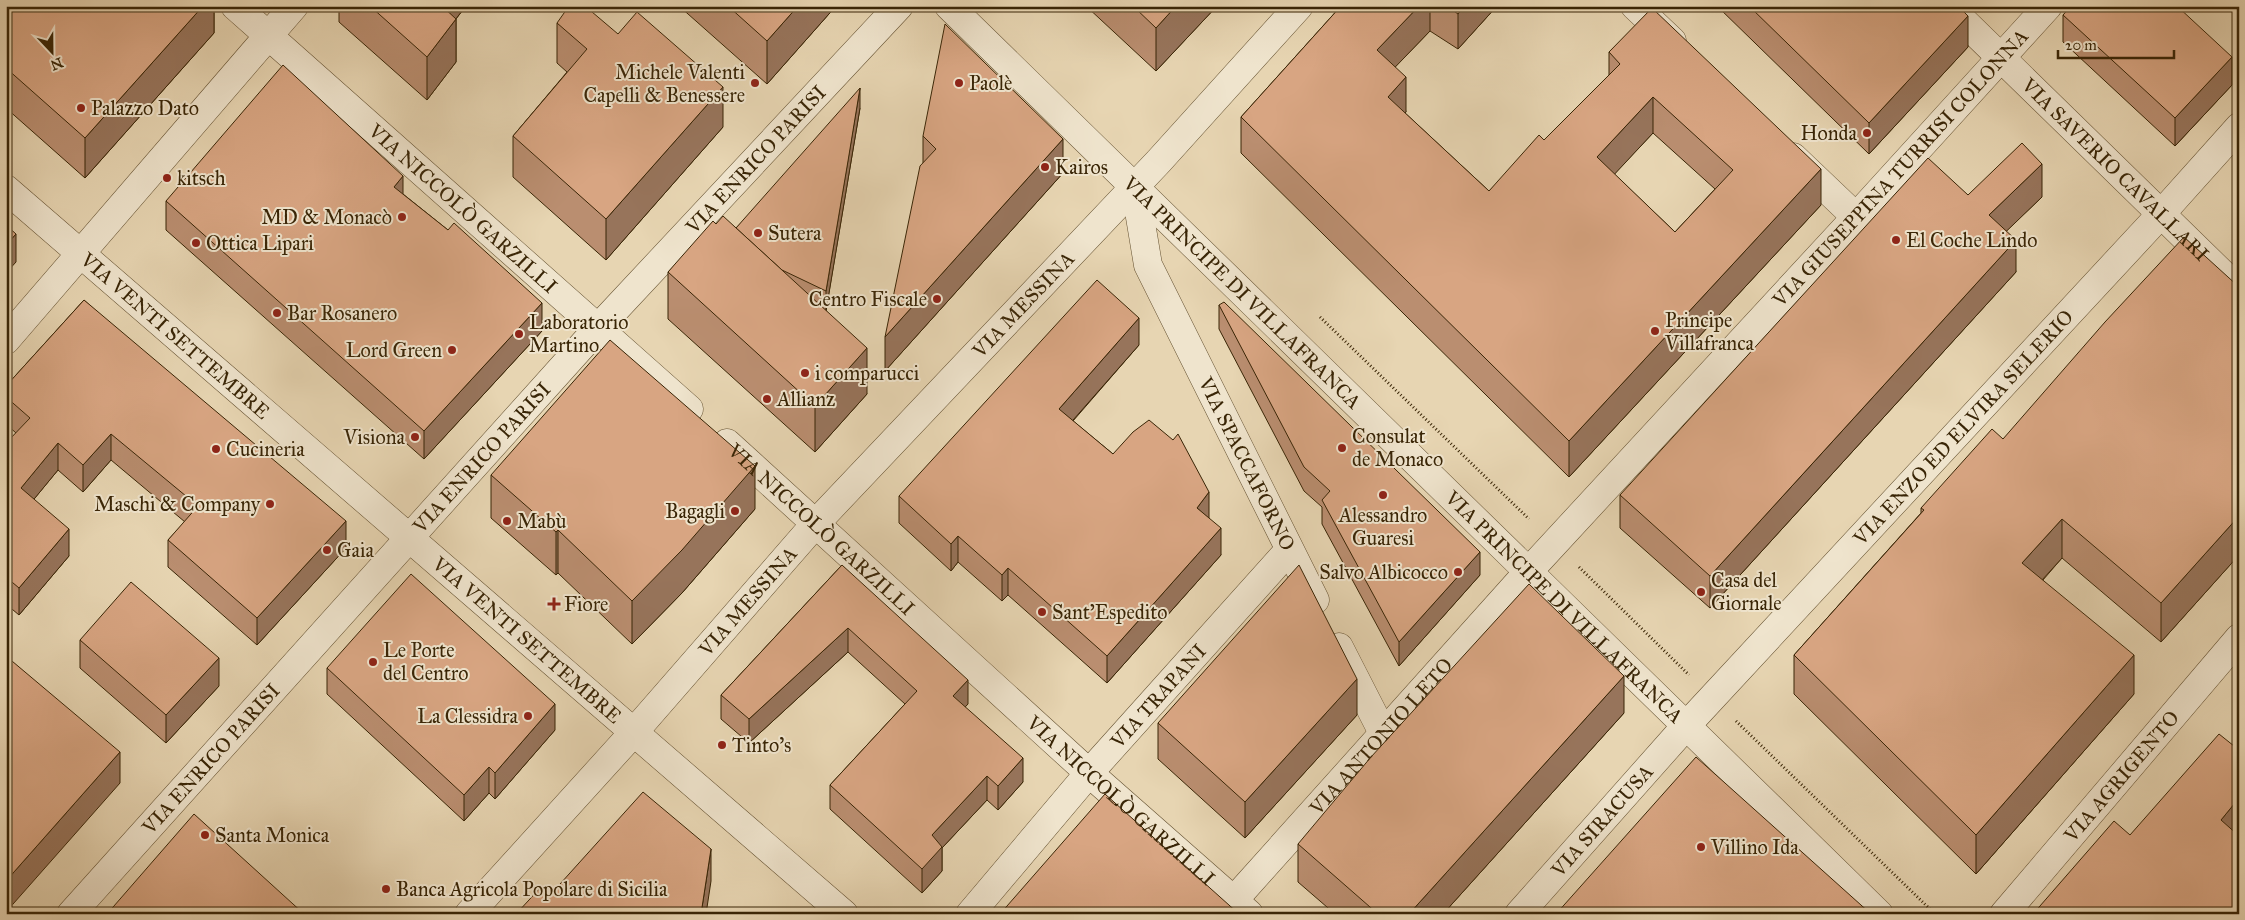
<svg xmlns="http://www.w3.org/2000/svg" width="2245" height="920" font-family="'IM FELL Great Primer',serif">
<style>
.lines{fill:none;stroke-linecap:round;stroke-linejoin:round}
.minor-casing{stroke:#645131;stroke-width:29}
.tertiary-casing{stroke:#645131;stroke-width:29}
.path{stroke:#392506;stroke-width:3;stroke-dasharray:1 2.5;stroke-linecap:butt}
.minor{stroke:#efe4cd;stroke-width:28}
.tertiary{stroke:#efe4cd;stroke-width:28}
.wall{fill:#ba8e70;stroke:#392506;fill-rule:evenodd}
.shaded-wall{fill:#97745b;stroke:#392506}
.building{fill:#d8a582;stroke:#392506;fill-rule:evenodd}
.poi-dot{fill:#8f2418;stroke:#efe4cd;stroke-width:2}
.labels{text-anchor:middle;stroke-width:4;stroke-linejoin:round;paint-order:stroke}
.poi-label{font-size:20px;fill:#392506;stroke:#efe4cd;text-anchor:start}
.street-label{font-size:20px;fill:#392506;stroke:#efe4cd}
</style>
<rect width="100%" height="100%" fill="#e7d5b2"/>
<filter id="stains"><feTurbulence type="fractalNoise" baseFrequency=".004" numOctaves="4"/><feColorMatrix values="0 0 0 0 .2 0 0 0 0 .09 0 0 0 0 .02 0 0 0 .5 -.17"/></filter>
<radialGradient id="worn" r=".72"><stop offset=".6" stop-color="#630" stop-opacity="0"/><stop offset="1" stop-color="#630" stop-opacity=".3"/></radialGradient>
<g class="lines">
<g class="minor-casing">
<g id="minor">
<path id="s1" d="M235,6L689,409"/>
<path d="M1635,6L1672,41"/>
<path id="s2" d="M1948,6L2239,290"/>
<path d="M1793,157L1856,217"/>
<path id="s3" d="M1135,187L1148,265L1315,600"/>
<path id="s4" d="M6,189L844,914"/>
<path d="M6,340L294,6"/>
<path id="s5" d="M727,443L1089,773L1249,914"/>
<path d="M1339,647L1383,733"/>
<path id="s6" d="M1234,900L1528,572L1856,217L2048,6"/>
<path id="s7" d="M71,914L598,328L899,6"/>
<path id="s8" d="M469,914L634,732L816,523L1159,161L1299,6"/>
<path id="s9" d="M970,914L1089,773L1289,550"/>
<path id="s10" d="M1519,914L1685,727L2161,214L2239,127"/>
<path id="s11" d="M2004,914L2239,638"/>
</g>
</g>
<g class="tertiary-casing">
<g id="tertiary">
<path id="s12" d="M949,6L1879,914"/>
</g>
</g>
<g class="path">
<path d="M1320,317L1529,519"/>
<path d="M1579,567L1689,675"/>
<path d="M1736,721L1935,914"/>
</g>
<use href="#minor" class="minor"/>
<use href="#tertiary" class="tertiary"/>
</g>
<g class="wall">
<path d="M6,6H214V33L85,178L6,108Z"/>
<path d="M339,6H466L456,19V62L427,100L339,22Z"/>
<path d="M679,6H836L767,84Z"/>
<path d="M1086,6H1217L1156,71Z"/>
<path d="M1341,6H1497L1458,49L1430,31L1395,67L1406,112L1405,113L1489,191L1544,140L1609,75V52L1821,205L1569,477L1241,153V117ZM1653,133L1715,189L1675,232L1614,174Z"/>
<path d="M1717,6H1958L1968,47L1869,154Z"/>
<path d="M2063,15L2232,85L2175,146L2063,42Z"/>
<path d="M557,23L723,127L606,260L513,177V136L567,72L557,63Z"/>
<path d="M860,108L826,310L867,394L815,452L668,319V272L716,224L736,228Z"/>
<path d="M923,136L1063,173L885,371L923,163Z"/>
<path d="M403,194L448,230L542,331L424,459L166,230V201Z"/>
<path d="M2042,197L2006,231L2016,272L1710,608L1620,528V495Z"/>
<path d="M2239,287V555L2161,642L2062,558L2043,580L2134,694L1976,874L1794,694V655L1921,513V508L2003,439Z"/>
<path d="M84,300L346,548L257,645L168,567V540L185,522L111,460L83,492L58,470L34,499L69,556L19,615L6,604V443L16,433L6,424V386Z"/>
<path d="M1219,305L1480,575L1399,666L1322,524V507L1304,491L1219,329Z"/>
<path d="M1139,345L1073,421L1113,454L1209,518L1221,555L1107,683L1008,595L1002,601L958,562L951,571L899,523V496Z"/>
<path d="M491,475L755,509L682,593L632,644L558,573L556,575L491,518Z"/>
<path d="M842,565L968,704L965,707L1023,782L998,810L987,800L942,848V871L922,893L830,809V785L905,704L848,652L749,743L721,719V695Z"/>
<path d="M80,640L219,686L166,743L80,668Z"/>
<path d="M327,668L555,730L495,799L489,793L464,821L327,694Z"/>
<path d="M1624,713L1443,914H1335L1298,882V844Z"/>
<path d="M1357,715L1245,838L1158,759V723Z"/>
</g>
<g class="shaded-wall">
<path d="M203,6H214V33L85,178V138Z"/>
<path d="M436,6H466L436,44Z"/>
<path d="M798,6H836L767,84V41Z"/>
<path d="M1176,6H1217L1156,71V28Z"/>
<path d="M1419,6H1430V31L1377,86V50Z"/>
<path d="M1464,6H1497L1458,49V14Z"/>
<path d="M1968,16V47L1869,154V123Z"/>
<path d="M456,19V62L427,100V57Z"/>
<path d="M2232,57V85L2175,146V118Z"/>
<path d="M1406,77V112L1388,132V97Z"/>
<path d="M723,87V127L606,260V219Z"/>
<path d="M860,88V108L826,311V291Z"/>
<path d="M1653,97V133L1597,193V157Z"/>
<path d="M1063,139V173L885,371V337Z"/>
<path d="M2042,164V197L1989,248V215Z"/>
<path d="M1821,169V205L1569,477V441Z"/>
<path d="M403,176V205L394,187Z"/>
<path d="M16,234V262L6,273V245Z"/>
<path d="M2016,240V272L1710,608V576Z"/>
<path d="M542,303V331L424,459V431Z"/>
<path d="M1139,318V345L1059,436V409Z"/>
<path d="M867,348V394L815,452V406Z"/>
<path d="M111,434V460L83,492V465Z"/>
<path d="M58,443V470L21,515V488Z"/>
<path d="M755,466V509L682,593L632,644V601Z"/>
<path d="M1209,492V519L1197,508Z"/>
<path d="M2239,516V555L2161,642V603Z"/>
<path d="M2062,519V558L2022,602V563Z"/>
<path d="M346,521V548L257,645V618Z"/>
<path d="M1221,528V555L1107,683V656Z"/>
<path d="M69,529V556L19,615V588Z"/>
<path d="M558,530V573L556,575V532Z"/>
<path d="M958,536V562L951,571V544Z"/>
<path d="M1480,552V575L1399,666V642Z"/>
<path d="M1008,568V595L1002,601V575Z"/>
<path d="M848,628V652L749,743V719Z"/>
<path d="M2134,655V694L1976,874V835Z"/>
<path d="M219,658V686L166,743V715Z"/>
<path d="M1624,676V713L1443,914H1409Z"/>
<path d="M1357,679V715L1245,838V802Z"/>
<path d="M968,680V704L953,720V696Z"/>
<path d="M555,704V730L495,799V773Z"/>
<path d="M120,752V783L6,912V881Z"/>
<path d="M1023,758V782L998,810V786Z"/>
<path d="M489,767V793L464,821V795Z"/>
<path d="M987,776V800L942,848V871L922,893V869L932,835Z"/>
<path d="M2239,798V827L2221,849V820Z"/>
<path d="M711,849V881L706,914H701Z"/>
</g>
<g class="building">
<path d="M6,6H203L85,138L6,68Z"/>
<path d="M370,6H442L456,19L427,57Z"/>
<path d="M569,6H585L618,34L637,12L723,87L606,219L513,136L587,49L557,23Z"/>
<path d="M728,6H798L767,41Z"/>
<path d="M1133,6H1176L1156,28Z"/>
<path d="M1341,6H1419L1377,50L1406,77L1388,97L1489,191L1539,135L1544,140L1620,64L1609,52L1652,8L1821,169L1569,441L1241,117ZM1653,97L1733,170L1675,232L1597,157Z"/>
<path d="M1447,6H1464L1458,14Z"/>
<path d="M1749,6H1958L1968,16L1869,123Z"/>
<path d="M2071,6H2177L2232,57L2175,118L2063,15Z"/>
<path d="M945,24L1063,139L885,337L920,166L936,149L923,136Z"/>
<path d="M283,65L403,176L394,187L448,230L454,223L542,303L424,431L166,201Z"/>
<path d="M860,88L848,161L826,291L782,270L736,228Z"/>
<path d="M2022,143L2042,164L1989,215L2016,240L1710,576L1620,495L1928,158L1968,195Z"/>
<path d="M723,216L867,348L815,406L668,272L713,221L716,224Z"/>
<path d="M6,225L16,234L6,245Z"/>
<path d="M2184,237L2239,287V516L2161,603L2062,519L2022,563L2134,655L1976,835L1794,655L1924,510L1921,508L1992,429L2003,439L2105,322Z"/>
<path d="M1097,280L1139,318L1059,409L1113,454L1133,432L1149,420L1173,440L1178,434L1209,492L1197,508L1221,528L1107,656L1008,568L1002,575L958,536L951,544L899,496Z"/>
<path d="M84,300L346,521L257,618L168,540L198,506L111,434L83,465L58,443L21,488L69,529L19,588L6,577V443L30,418L6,397V386Z"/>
<path d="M1224,302L1480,552L1399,642L1322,500L1330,491L1304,467L1219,305Z"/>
<path d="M610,340L755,466L682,550L632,601L558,530L556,532L491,475Z"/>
<path d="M842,565L968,680L953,696L1023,758L998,786L987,776L932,835L942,847L922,869L830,785L917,691L848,628L749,719L721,695Z"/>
<path d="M1299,565L1357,679L1245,802L1158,723Z"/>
<path d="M411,574L555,704L495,773L489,767L464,795L327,668Z"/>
<path d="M131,582L219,658L166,715L80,640Z"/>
<path d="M1529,584L1624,676L1409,914H1378L1298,844L1371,757Z"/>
<path d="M6,656L120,752L6,881Z"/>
<path d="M2219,734L2239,750V798L2221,820L2239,836V914H2033L2114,821L2130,835Z"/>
<path d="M1696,757L1871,914H1556Z"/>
<path d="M643,792L711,849L701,914H516L542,886L551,894Z"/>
<path d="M1105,794L1239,914H1000Z"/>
<path d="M194,814L304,914H107Z"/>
</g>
<g class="poi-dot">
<circle cx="755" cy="83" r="5"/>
<circle cx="959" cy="83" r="5"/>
<circle cx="81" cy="108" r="5"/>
<circle cx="1867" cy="133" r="5"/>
<circle cx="1045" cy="167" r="5"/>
<circle cx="167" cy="178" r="5"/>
<circle cx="402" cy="217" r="5"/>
<circle cx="758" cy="233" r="5"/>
<circle cx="1896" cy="240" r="5"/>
<circle cx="196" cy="243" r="5"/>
<circle cx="937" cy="299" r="5"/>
<circle cx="277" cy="313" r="5"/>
<circle cx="1655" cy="331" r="5"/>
<circle cx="519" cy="334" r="5"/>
<circle cx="452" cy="350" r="5"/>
<circle cx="805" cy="373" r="5"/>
<circle cx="767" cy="399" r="5"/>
<circle cx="415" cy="437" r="5"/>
<circle cx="1342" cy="448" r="5"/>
<circle cx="216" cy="449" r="5"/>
<circle cx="1383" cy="495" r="5"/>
<circle cx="270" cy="504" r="5"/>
<circle cx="735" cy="511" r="5"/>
<circle cx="507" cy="521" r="5"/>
<circle cx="327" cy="550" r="5"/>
<circle cx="1458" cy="572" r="5"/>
<circle cx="1701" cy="592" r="5"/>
<path d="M551.5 596.5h5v5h5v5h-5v5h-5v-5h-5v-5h5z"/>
<circle cx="1042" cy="612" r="5"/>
<circle cx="373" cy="662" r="5"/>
<circle cx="528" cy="716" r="5"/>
<circle cx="722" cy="745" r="5"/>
<circle cx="205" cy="835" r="5"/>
<circle cx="1701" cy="847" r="5"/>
<circle cx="386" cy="889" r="5"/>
</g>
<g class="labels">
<g class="poi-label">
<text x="745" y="79" text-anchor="end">Michele Valenti<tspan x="745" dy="23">Capelli &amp; Benessere</tspan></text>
<text x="969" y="90">Paolè</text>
<text x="91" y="115">Palazzo Dato</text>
<text x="1857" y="140" text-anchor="end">Honda</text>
<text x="1055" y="174">Kairos</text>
<text x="177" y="185">kitsch</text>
<text x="392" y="224" text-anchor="end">MD &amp; Monacò</text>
<text x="768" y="240">Sutera</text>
<text x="1906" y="247">El Coche Lindo</text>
<text x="206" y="250">Ottica Lipari</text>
<text x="927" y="306" text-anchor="end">Centro Fiscale</text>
<text x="287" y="320">Bar Rosanero</text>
<text x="1665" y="327">Principe<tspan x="1665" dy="23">Villafranca</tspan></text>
<text x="529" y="329">Laboratorio<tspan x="529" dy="23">Martino</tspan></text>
<text x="442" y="357" text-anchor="end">Lord Green</text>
<text x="815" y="380">i comparucci</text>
<text x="777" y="406">Allianz</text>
<text x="1352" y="443">Consulat<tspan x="1352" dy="23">de Monaco</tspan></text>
<text x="405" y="444" text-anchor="end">Visiona</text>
<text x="226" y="456">Cucineria</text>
<text x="260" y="511" text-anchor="end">Maschi &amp; Company</text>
<text x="725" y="518" text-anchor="end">Bagagli</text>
<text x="1383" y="522" text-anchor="middle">Alessandro<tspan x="1383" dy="23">Guaresi</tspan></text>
<text x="517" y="528">Mabù</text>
<text x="337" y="557">Gaia</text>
<text x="1448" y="579" text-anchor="end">Salvo Albicocco</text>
<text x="1711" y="587">Casa del<tspan x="1711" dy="23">Giornale</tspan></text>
<text x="564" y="611">Fiore</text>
<text x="1052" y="619">Sant'Espedito</text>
<text x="383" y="657">Le Porte<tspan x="383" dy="23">del Centro</tspan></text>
<text x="518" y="723" text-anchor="end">La Clessidra</text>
<text x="732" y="752">Tinto's</text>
<text x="215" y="842">Santa Monica</text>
<text x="1711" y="854">Villino Ida</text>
<text x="396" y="896">Banca Agricola Popolare di Sicilia</text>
</g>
<g class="street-label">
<text dy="7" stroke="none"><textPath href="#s7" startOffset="1019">VIA ENRICO PARISI</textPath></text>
<text dy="7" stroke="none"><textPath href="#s6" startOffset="990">VIA GIUSEPPINA TURRISI COLONNA</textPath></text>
<text dy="7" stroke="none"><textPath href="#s2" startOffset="234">VIA SAVERIO CAVALLARI</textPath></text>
<text dy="7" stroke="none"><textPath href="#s1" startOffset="305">VIA NICCOLÒ GARZILLI</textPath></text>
<text dy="7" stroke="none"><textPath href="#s12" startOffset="410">VIA PRINCIPE DI VILLAFRANCA</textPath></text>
<text dy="7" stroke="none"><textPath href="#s8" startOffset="824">VIA MESSINA</textPath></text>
<text dy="7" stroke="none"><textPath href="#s4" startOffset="224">VIA VENTI SETTEMBRE</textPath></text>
<text dy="7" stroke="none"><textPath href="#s10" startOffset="659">VIA ENZO ED ELVIRA SELERIO</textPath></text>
<text dy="7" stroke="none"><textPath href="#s7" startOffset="614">VIA ENRICO PARISI</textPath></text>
<text dy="7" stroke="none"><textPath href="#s3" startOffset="301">VIA SPACCAFORNO</textPath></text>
<text dy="7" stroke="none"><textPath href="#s5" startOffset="128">VIA NICCOLÒ GARZILLI</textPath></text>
<text dy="7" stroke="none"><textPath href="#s8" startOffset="419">VIA MESSINA</textPath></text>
<text dy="7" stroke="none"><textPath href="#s12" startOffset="860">VIA PRINCIPE DI VILLAFRANCA</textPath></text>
<text dy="7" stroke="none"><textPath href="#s4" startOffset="689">VIA VENTI SETTEMBRE</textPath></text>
<text dy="7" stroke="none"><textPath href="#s9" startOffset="288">VIA TRAPANI</textPath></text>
<text dy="7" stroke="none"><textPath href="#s6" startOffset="220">VIA ANTONIO LETO</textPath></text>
<text dy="7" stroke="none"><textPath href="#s7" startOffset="209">VIA ENRICO PARISI</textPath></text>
<text dy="7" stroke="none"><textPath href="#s11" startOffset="181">VIA AGRIGENTO</textPath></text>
<text dy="7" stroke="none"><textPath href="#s5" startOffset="532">VIA NICCOLÒ GARZILLI</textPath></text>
<text dy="7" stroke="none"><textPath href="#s10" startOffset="125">VIA SIRACUSA</textPath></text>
</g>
</g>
<rect width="2245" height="920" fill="none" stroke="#e7d5b2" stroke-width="25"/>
<rect x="8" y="8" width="2230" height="905" fill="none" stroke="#392506" stroke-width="2.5"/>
<rect x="12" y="12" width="2220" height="895" fill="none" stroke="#392506"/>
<g transform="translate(52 52) rotate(158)" stroke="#efe4cd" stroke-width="4" paint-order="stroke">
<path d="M0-4L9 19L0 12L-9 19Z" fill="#392506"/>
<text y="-8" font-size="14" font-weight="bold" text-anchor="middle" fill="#392506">N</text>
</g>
<path d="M2058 50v8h116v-8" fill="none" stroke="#392506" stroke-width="2.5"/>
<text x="2065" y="50" font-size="15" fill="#392506" stroke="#efe4cd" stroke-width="4" paint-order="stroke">20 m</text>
<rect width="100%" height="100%" filter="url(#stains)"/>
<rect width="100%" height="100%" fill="url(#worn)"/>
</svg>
